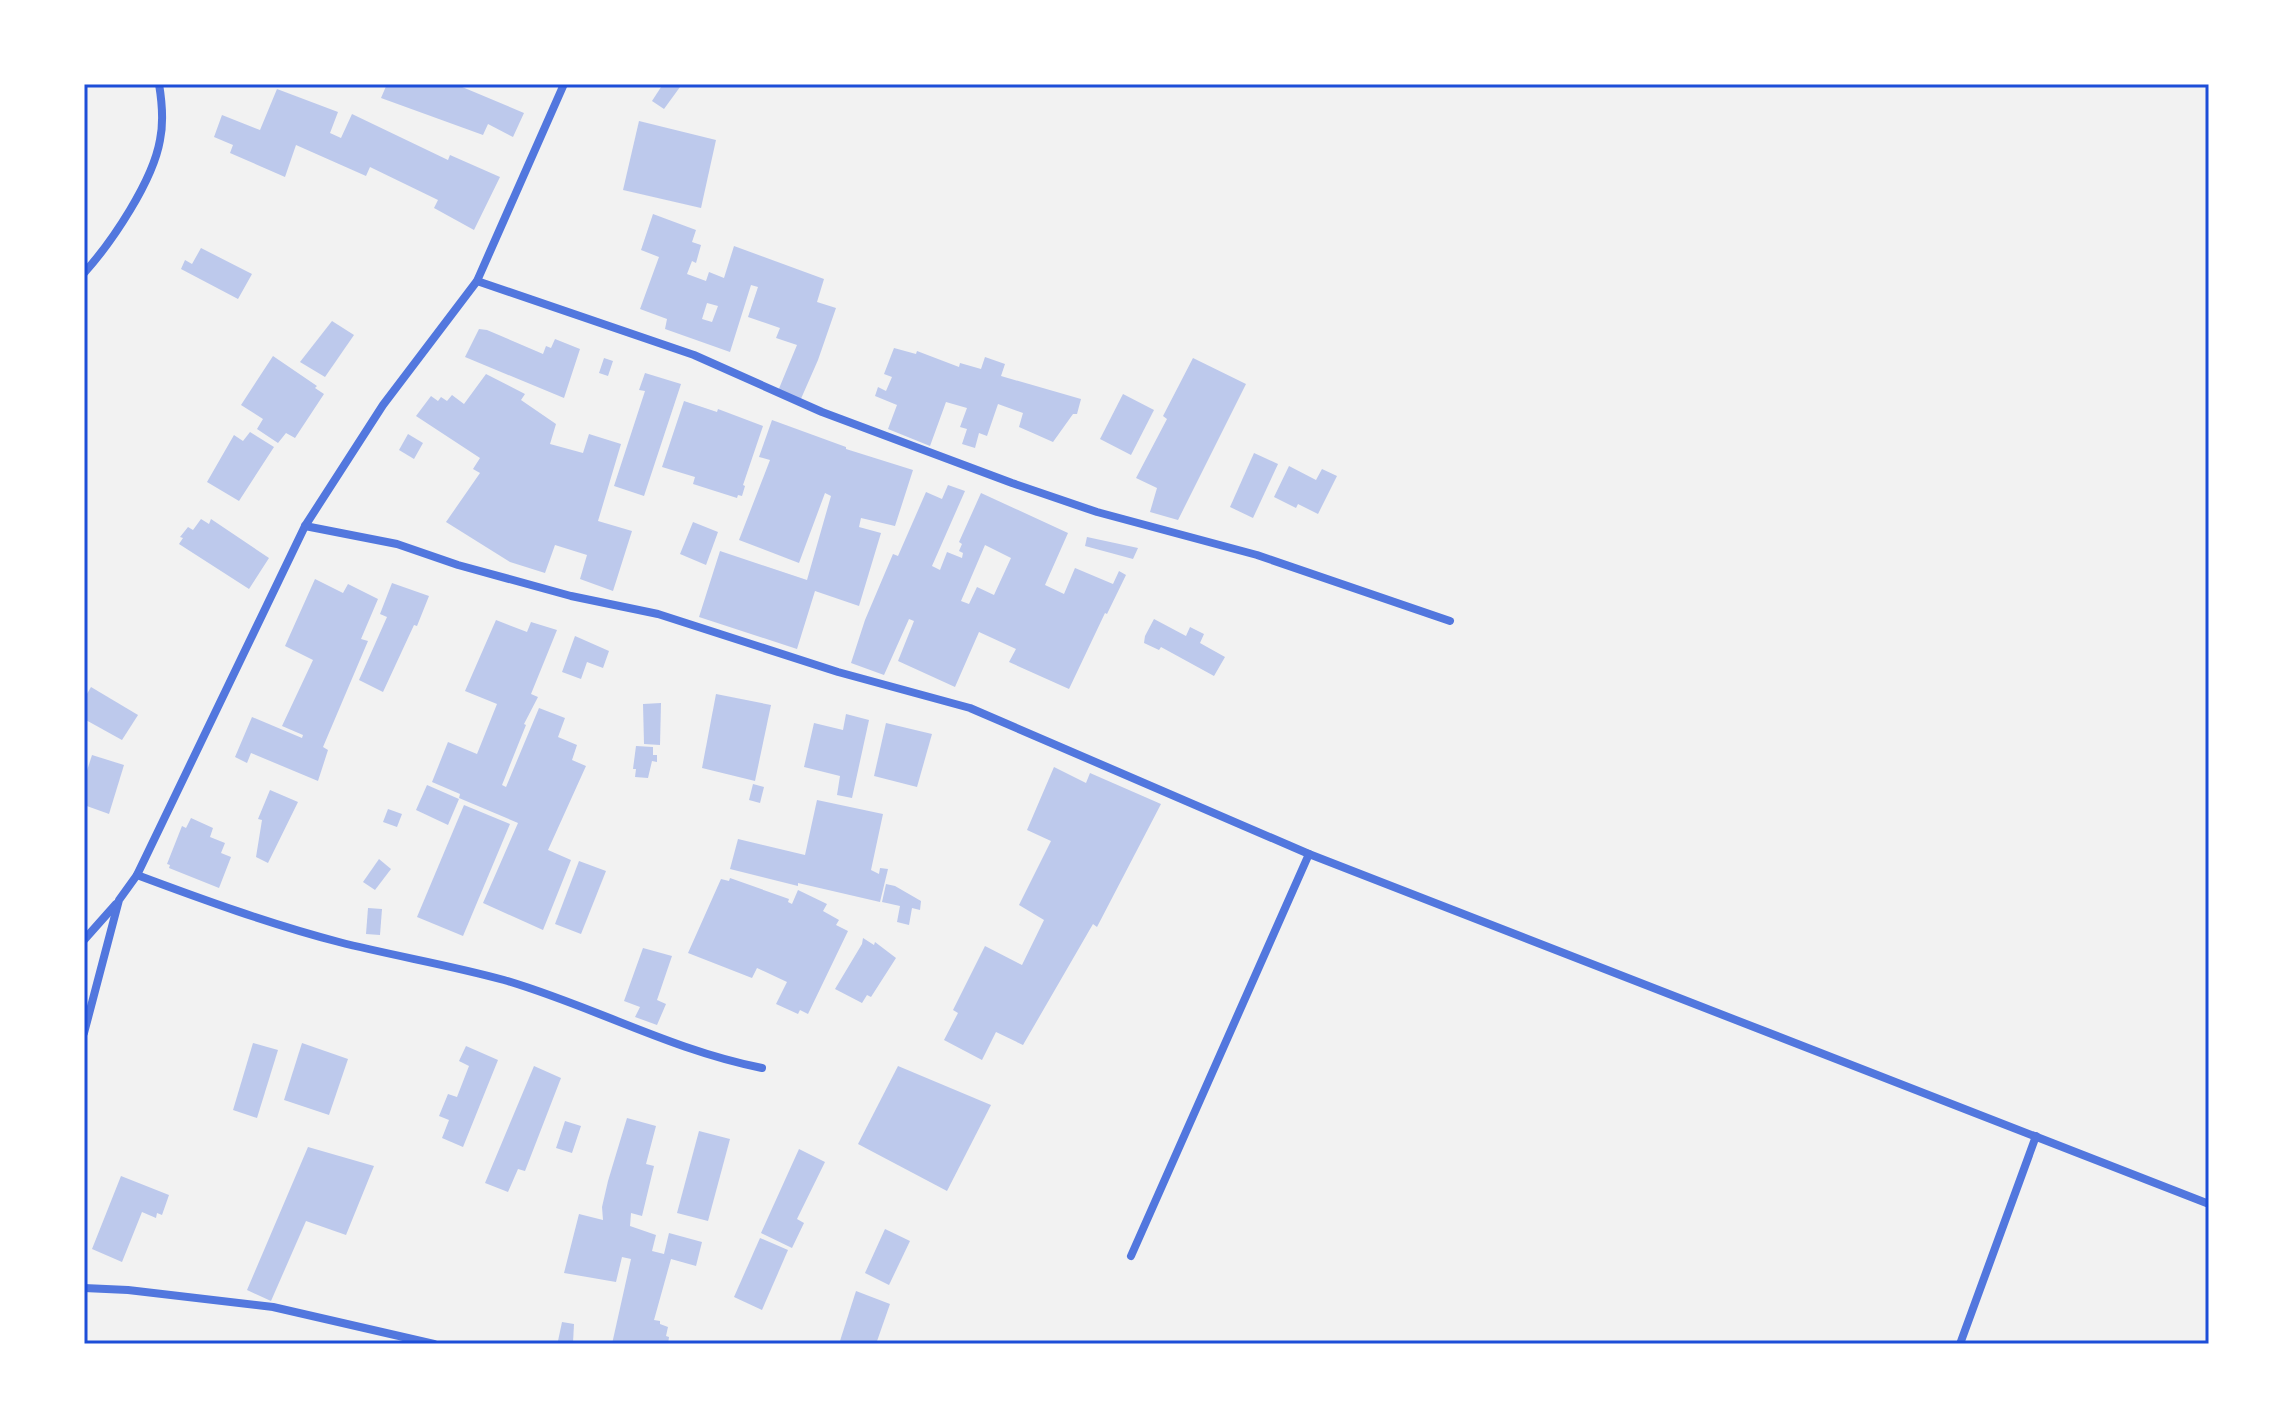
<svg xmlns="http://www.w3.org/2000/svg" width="2293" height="1428" font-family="'Work Sans',sans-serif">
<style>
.building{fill:#bdc9ec;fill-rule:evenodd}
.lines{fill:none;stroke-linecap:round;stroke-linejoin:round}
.minor{stroke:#5277de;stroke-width:8}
.neatline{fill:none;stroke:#1d4ed8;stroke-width:3}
</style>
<rect width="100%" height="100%" fill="#f2f2f2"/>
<g class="building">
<path d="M387,84H455L524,113L513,137L488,124L483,135L381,98Z"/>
<path d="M663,84H674L680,87L664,109L652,101Z"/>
<path d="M277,89L338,112L330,133L341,138L352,114L448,160L450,155L500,177L474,230L434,208L438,200L370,167L366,176L296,145L285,177L230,153L233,145L214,137L222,115L260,130Z"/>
<path d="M639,121L716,140L701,208L623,190Z"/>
<path d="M653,214L696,230L692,242L701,245L696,263L692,261L687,274L706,281L709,272L724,278L734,246L824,279L817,302L836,308L818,360L800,401L778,391L797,345L776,338L780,328L748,317L758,287L751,285L730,352L665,329L667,319L640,309L659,257L641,250ZM707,303L718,306L712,322L702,319Z"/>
<path d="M201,248L252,274L238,299L181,269L185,260L192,264Z"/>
<path d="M332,321L354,335L325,377L300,362Z"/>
<path d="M479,329L487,330L543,354L546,346L551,348L555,339L580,349L564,398L465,357Z"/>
<path d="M894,348L916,354L917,351L959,367L960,363L981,369L985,357L1005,364L1001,376L1081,399L1077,414H1073L1053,442L1019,427L1023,413L998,404L987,436L979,433L975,448L962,444L967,429L960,427L967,408L946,402L930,446L888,429L897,405L875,396L878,387L886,391L892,377L884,374Z"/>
<path d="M273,356L317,386L315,388L324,394L295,438L286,433L278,443L257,429L263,419L241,405Z"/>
<path d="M604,358L613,361L608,376L599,373Z"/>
<path d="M1193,358L1246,384L1178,520L1150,512L1157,488L1136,478L1167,419L1163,416Z"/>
<path d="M645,373L681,384L644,496L614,486L645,391L639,390Z"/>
<path d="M486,374L525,394L521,400L556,424L550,444L583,453L589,434L621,444L598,521L632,531L613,591L580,579L587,555L555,545L545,573L510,562L446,522L480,473L473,469L480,458L416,416L431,396L438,401L441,397L447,401L452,395L464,404Z"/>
<path d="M1123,394L1154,410L1131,455L1100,439Z"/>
<path d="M684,401L717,412L718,409L763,426L743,485L745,486L742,496L738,495L737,498L693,484L695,477L662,467Z"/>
<path d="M772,420L846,447V449L913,470L895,526L861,518L859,527L881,533L859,606L815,591L797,649L699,617L720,551L807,580L831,496L825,493L799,563L739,540L770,460L759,457Z"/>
<path d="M250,432L274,447L239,501L207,482L234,435L243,441Z"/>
<path d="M408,434L423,443L414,459L399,450Z"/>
<path d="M1254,453L1278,464L1253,518L1230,507Z"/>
<path d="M1289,466L1316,480L1322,469L1337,476L1318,514L1298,504L1296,508L1274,497Z"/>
<path d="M948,485L965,491L932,566L940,570L947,552L962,558L963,553L959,551L962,544L959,542L981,493L1068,533L1045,585L1064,594L1075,568L1113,584L1119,571L1126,575L1107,614L1105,613L1069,689L1009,662L1016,649L979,632L955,687L898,661L914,621L909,619L884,675L851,663L865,620L893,554L898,556L926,492L942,499ZM985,545L1011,558L994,595L977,587L969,604L961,601Z"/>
<path d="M201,519L209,524L211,519L269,558L249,589L179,544L183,538L180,537L188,527L193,530Z"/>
<path d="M693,522L718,532L706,565L680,554Z"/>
<path d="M1087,537L1138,548L1133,559L1085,546Z"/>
<path d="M315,579L343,593L348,584L378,599L361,639L368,641L323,747L328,750L318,781L251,753L247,763L235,757L252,717L302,738L303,735L282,726L313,660L285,646Z"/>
<path d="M392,583L429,596L417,626L414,625L383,692L359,680L387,617L380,614Z"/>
<path d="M1154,619L1186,636L1190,627L1204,634L1200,643L1225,657L1214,676L1161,647L1159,650L1144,643L1145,636Z"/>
<path d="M496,620L527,632L531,622L557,630L531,694L538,697L524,724L526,725L502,785L506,787L539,708L565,718L558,737L577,745L572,760L586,766L548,850L571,860L543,930L483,903L518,823L459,798L460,794L432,782L448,742L477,754L497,704L465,691Z"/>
<path d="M575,636L609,651L603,668L587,662L581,679L562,672Z"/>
<path d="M91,687L138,715L122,740L84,719V699Z"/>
<path d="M716,694L771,705L755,781L702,768Z"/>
<path d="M661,703L660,745L644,744L643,704Z"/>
<path d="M846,714L869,720L852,798L837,795L840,776L804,767L814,723L843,730Z"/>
<path d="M886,723L932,734L917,787L874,776Z"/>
<path d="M636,746L653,747V755H657V762L652,761L648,778L635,777L636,769H633Z"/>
<path d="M92,755L124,765L109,814L84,805V780Z"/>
<path d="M1054,767L1086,783L1090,773L1161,804L1097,927L1093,924L1023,1045L996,1032L982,1060L944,1040L958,1013L953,1010L985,946L1022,965L1044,920L1019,905L1051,841L1027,830Z"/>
<path d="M753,784L764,787L760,803L749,800Z"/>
<path d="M427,785L459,799L448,825L416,810Z"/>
<path d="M270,790L298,802L268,863L256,857L262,820L258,819Z"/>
<path d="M817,800L883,814L871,870L879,874L880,868L888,869L880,902L798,883V886L730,869L738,839L805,855Z"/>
<path d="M464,805L510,824L463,936L417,917Z"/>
<path d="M388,809L402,814L397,827L383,822Z"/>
<path d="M191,818L213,828L210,837L225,843L221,853L231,857L219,888L169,868L170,865L167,864L182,826L186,828Z"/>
<path d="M379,859L391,869L375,890L363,882Z"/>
<path d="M579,861L606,871L581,934L555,924Z"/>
<path d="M730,878L789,899L788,902L792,904L798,890L827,904L823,911L839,920L836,925L848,931L808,1014L800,1010L798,1014L776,1004L787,982L757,968L752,978L688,953L721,879L729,881Z"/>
<path d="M886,884L895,886L921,901L920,910L912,908L909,925L897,922L900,906L882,902Z"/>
<path d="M368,908L382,909L380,935L366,934Z"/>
<path d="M863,938L874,945L875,942L896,958L871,997L867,995L862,1003L835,989L862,944Z"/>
<path d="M643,948L672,956L657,1000L666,1004L657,1025L635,1017L640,1007L624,1001Z"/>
<path d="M253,1043L278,1050L257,1118L233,1110Z"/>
<path d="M302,1043L348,1059L329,1115L284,1100Z"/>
<path d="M466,1046L498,1060L463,1147L442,1138L449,1120L439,1116L448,1094L457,1097L469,1066L459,1061Z"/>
<path d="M534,1066L561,1078L525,1171L518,1169L508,1192L485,1183Z"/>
<path d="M898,1066L991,1105L947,1191L858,1144Z"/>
<path d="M627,1118L656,1126L646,1164L654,1166L642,1216L631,1213L630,1226L656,1235L652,1251L664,1254L669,1233L702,1242L696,1266L671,1259L654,1320L660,1321V1324L668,1327L666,1336L669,1337L668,1344H612L631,1259L622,1257L616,1282L564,1273L579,1214L603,1220L602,1207L608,1181Z"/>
<path d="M565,1121L581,1126L572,1153L556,1148Z"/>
<path d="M699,1131L730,1139L708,1221L677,1213Z"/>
<path d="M308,1147L374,1166L346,1235L306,1221L271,1301L247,1290Z"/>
<path d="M799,1149L825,1162L797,1219L804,1223L792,1248L761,1233Z"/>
<path d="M121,1176L169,1195L162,1215L157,1213L156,1218L142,1212L122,1262L92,1249Z"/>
<path d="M885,1229L910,1241L889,1285L865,1273Z"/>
<path d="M760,1238L788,1250L762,1310L734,1297Z"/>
<path d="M856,1291L890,1304L876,1344H839Z"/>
<path d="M562,1322L574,1324L573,1343L558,1341Z"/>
</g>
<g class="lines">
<g class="minor">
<path d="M84,273C112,242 153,181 160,140C164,121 162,102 159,84"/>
<path d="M477,281L694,355L822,412L1012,483L1097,512L1257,555L1450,621"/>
<path d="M305,526L397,544L458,565L571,596L658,614L838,672L970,708L1309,854L2209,1204"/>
<path d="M137,875C204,900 270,924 339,942C394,956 450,965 504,980C593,1006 671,1050 762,1068"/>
<path d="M84,940L116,904"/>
<path d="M84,1033L119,900L137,875L305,526L383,405L477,281L564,84"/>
<path d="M1131,1256L1309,854"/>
<path d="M84,1288L128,1290L273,1307L434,1344"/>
<path d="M1960,1344L2036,1136"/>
</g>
</g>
<rect width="2293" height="1428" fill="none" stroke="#ffffff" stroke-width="172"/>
<rect x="86" y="86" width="2121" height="1256" class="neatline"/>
</svg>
